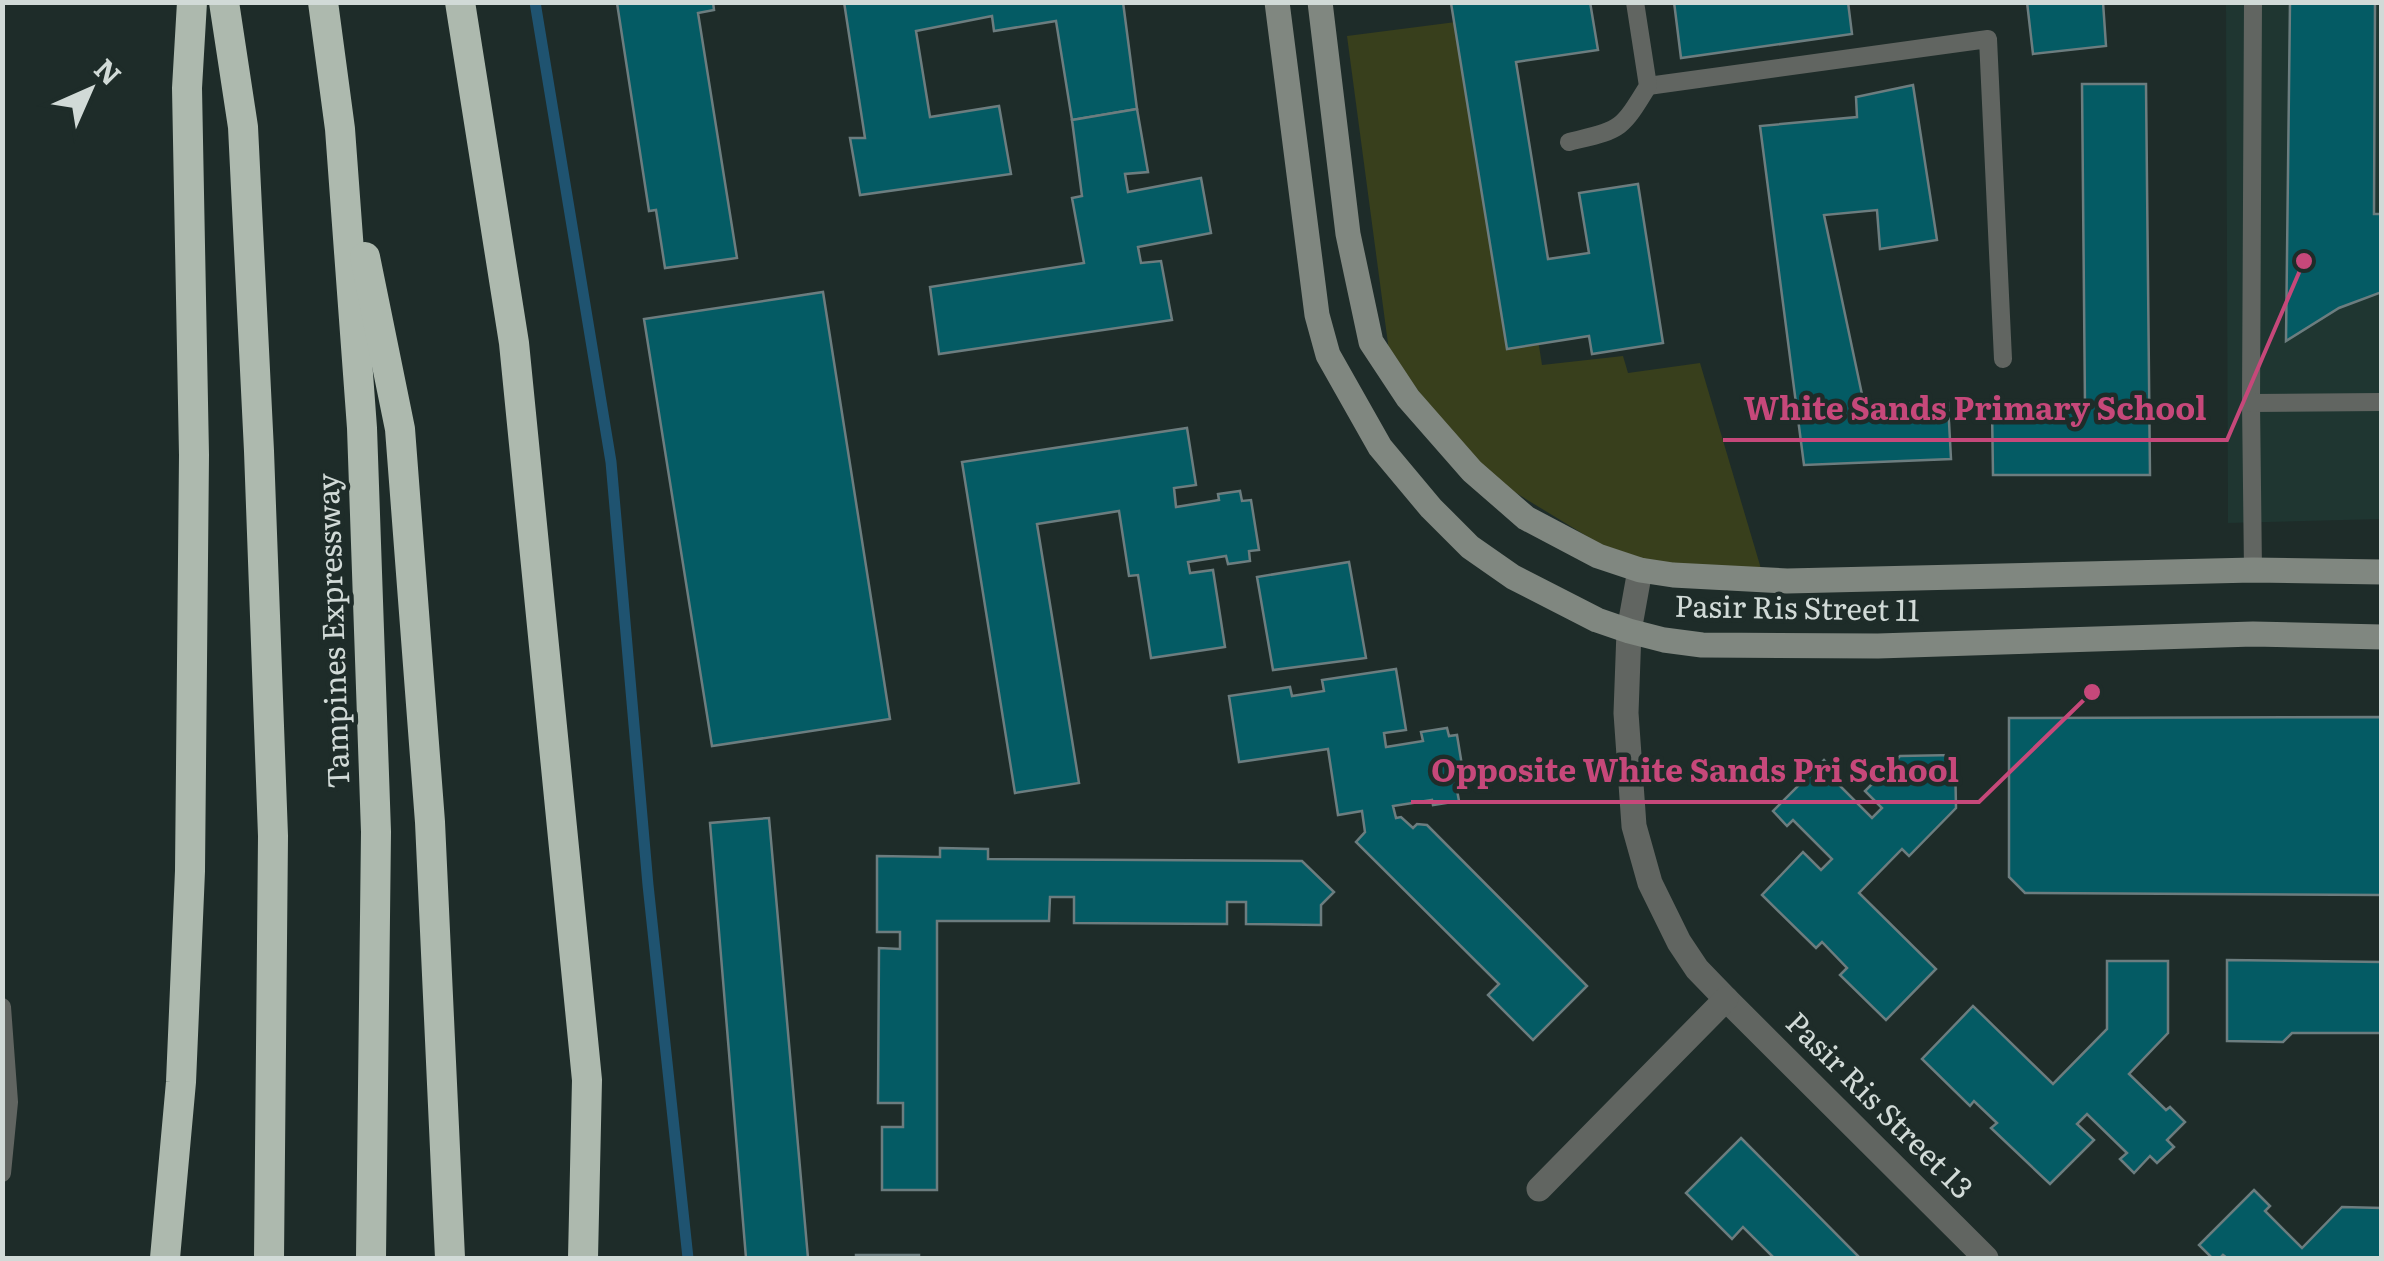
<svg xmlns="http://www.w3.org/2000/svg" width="2384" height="1261" font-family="Literata,serif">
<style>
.built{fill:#1f3631}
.green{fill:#383f1c}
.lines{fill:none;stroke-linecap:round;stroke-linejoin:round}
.stream{stroke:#1f5370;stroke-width:11}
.building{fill:#045b64;stroke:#6c7d7f;stroke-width:2.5}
.lane{stroke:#616561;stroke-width:18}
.street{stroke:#616561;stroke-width:25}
.secondary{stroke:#808780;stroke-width:25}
.highway{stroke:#adb9ae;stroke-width:30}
.labels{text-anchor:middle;stroke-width:9;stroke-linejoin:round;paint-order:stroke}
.street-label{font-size:30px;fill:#d1dad7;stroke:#1e2c29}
.leader{fill:none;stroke:#c6487a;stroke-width:4}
.callout-dot{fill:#c6487a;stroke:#1e2c29;stroke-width:4}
.callout-label{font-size:32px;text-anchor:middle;font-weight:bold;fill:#c6487a;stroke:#1e2c29;stroke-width:9;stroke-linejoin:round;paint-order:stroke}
</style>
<rect width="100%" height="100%" fill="#1e2c29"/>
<path class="built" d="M2226,3H2381V519L2228,523Z"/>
<path class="green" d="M1487,18L1542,365L1623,356L1628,373L1700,363L1762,572L1639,568L1475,468L1389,351L1347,36Z"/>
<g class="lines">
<path class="stream" d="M535,2L611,462L648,885L688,1258"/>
</g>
<g class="building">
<path d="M713,2L714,10L698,13L737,258L665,268L656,210L649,211L617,3Z"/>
<path d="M844,2H1123L1137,109L1072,120L1056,21L994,31L992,16L916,31L930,117L999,106L1011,174L860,195L850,138H865Z"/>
<path d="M1590,2L1598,50L1516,62L1548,259L1589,253L1579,193L1638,184L1663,343L1592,354L1589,336L1507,349L1451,3Z"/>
<path d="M1674,2H1848L1852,34L1681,58Z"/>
<path d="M2027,2H2103L2106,46L2033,54Z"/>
<path d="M2290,2H2375L2374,214H2382V292L2339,308L2286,341Z"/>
<path d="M2082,84H2146L2150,475H1993L1992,408L2085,407Z"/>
<path d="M1913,85L1937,240L1880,249L1877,210L1824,215L1864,404L1948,403L1951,459L1804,465L1760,126L1857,117L1856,97Z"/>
<path d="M1137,109L1148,172L1125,174L1128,192L1201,178L1211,233L1138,247L1141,263L1161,261L1172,320L939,354L930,287L1084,263L1072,198L1082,196L1072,120Z"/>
<path d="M823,292L890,719L712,746L644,319Z"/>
<path d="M1187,428L1196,485L1174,488L1176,507L1219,500L1218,494L1240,491L1242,501L1251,500L1259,550L1249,551L1250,561L1228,564L1226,556L1188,562L1190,573L1213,570L1225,647L1151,658L1138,575L1129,576L1119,511L1037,524L1079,783L1015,793L962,462Z"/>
<path d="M1349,562L1366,658L1273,670L1257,577Z"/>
<path d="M1396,669L1406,730L1384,733L1386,747L1423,741L1421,732L1447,728L1449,736L1457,735L1466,790H1457L1459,801L1433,805L1432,800L1393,806L1396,818L1401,817L1413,828L1417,824L1427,825L1587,986L1533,1040L1488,995L1499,984L1356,842L1365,832L1362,811L1338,815L1328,749L1239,762L1229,696L1290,687L1292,696L1324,691L1322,680Z"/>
<path d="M2382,717V895L2025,893L2009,877V718Z"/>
<path d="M1955,755L1956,808L1909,856L1902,849L1859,893L1936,969L1886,1020L1840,975L1847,968L1822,942L1816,948L1762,895L1803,852L1821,870L1832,859L1793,820L1787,826L1773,811L1824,760L1838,775L1834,780L1872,818L1882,808L1865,791L1900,756Z"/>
<path d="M769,818L808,1258H746L710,823Z"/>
<path d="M940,848L988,849V859L1302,861L1334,892L1321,905V925L1246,924V902H1227V924L1074,923V897H1050L1049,921H937V1190H882V1127H903V1103H878L879,948L900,949V932H877V856L940,857Z"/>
<path d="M2227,960L2382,962V1033H2292L2283,1042L2227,1041Z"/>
<path d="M2107,961H2168V1033L2129,1074L2166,1110L2170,1107L2185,1122L2167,1140L2174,1147L2157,1163L2150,1156L2134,1173L2120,1159L2127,1153L2087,1114L2077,1124L2094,1140L2050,1184L1991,1128L1997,1123L1974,1101L1970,1106L1922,1059L1973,1006L2053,1084L2107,1029Z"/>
<path d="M1741,1138L1860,1258H1774L1743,1227L1732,1239L1686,1193Z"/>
<path d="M2254,1190L2270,1206L2265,1211L2302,1248L2342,1207L2382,1208V1258H2227L2223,1255L2220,1258H2212L2199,1245Z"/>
<rect x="856" y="1255" width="63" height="3"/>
</g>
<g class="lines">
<g class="lane">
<path d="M2253,2L2251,403L2253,570"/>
<path d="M1648,86L1988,39L2003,359"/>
<path d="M1569,142C1621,129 1620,132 1648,86L1635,2"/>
<path d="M2251,403L2382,402"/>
<path d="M2,1007L9,1102L2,1173"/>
</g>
<g class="street">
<path d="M1640,570L1629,631L1626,713L1634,826L1650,883L1679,942L1697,969L1726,999L1986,1258"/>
<path d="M1539,1189L1726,999"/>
</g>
<g class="secondary">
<path d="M1277,2L1317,315L1328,355L1380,447L1431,508L1470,547L1513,577L1597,620L1629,631L1664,640L1702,645L1878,646L2253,634L2382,637"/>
<path d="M1320,2L1348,234L1371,342L1408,398L1472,471L1526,518L1598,556L1640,570L1673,575L1787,581L2253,570L2382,572"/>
</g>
<g class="highway">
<path d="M224,2L243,127L259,451L273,836L269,1258"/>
<path d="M323,2L340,129L362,428L376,832L371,1258"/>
<path d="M460,2L514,343L587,1080L583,1258"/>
<path d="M365,257L400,429L430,822L450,1258"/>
<path d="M165,1258L181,1082L190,871L194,455L187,88L192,2"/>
</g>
</g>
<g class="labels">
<g class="street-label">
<text transform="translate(1797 609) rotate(1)" y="10">Pasir Ris Street 11</text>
<text transform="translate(334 631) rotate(-92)" y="10">Tampines Expressway</text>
<text transform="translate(1879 1106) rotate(45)" y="10">Pasir Ris Street 13</text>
</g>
</g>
<path class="leader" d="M2304 261L2227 440H1723M2092 692L1979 802H1411"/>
<g class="callout-dot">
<circle cx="2304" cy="261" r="10"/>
<circle cx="2092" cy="692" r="10"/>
</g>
<g class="callout-label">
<text x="1975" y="420">White Sands Primary School</text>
<text x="1695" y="782">Opposite White Sands Pri School</text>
</g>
<rect width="2384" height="1261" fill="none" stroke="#d1dad7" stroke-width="10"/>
<g transform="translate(90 90) rotate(45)" stroke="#1e2c29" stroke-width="8" paint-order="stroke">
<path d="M0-8L18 38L0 25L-18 38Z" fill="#d1dad7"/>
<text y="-15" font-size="28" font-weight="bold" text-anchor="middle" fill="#d1dad7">N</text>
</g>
</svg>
